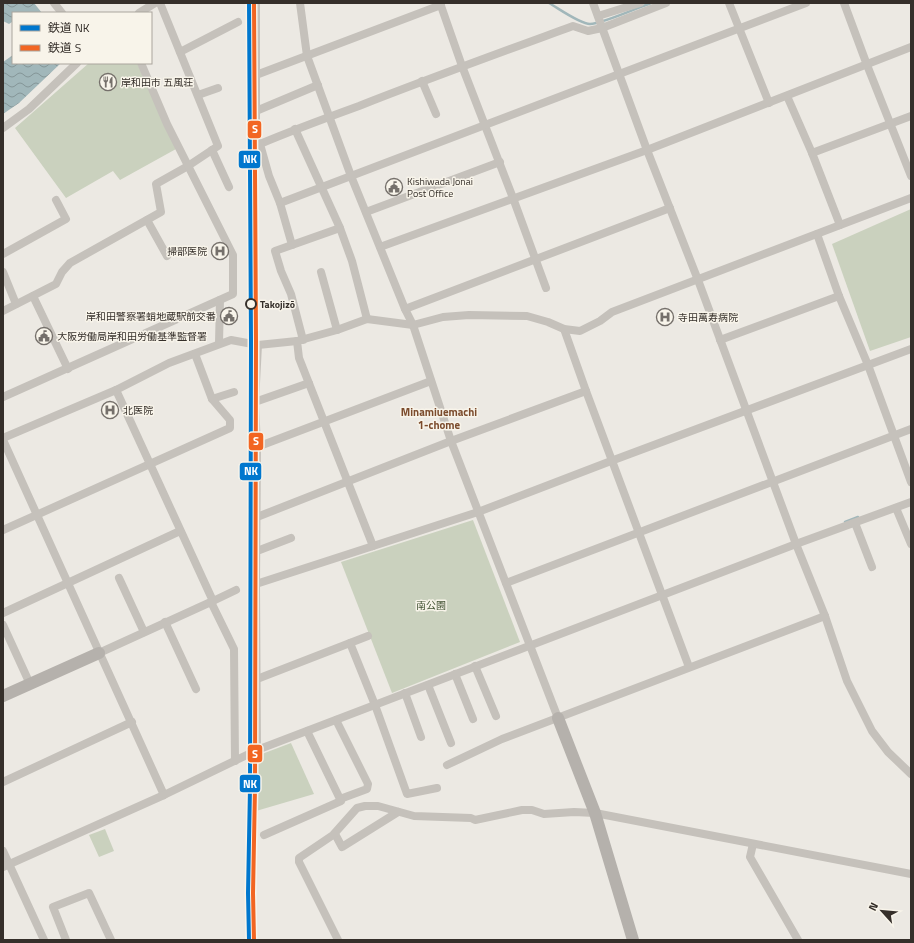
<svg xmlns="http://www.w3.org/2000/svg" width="914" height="943" font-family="'Titillium Web','Noto Sans JP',sans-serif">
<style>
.green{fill:#cad1be}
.water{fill:url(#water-waves)}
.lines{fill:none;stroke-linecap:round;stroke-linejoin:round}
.stream{stroke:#a1b7ba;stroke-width:2.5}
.street{stroke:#c5c1bb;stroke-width:8}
.secondary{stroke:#b5b1ac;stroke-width:12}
.rail-1-casing{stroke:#f8f4ea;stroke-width:7}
.rail-2-casing{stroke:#f8f4ea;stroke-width:7}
.rail-1{stroke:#0077ce;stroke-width:4}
.rail-2{stroke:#f26522;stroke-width:4}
.stop-dot{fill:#f8f4ea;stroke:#352f2a;stroke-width:2}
.labels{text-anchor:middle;stroke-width:3;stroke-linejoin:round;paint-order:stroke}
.poi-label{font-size:10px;fill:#352f2a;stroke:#f8f4ea;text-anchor:start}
.stop-label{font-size:10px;font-weight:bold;fill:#352f2a;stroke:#f8f4ea;text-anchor:start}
.park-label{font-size:10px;fill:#405131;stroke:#f8f4ea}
.neighbourhood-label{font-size:11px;font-weight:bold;fill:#7b4b2c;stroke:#f8f4ea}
.line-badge{stroke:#f8f4ea;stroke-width:1.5}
.badge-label{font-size:11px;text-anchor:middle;font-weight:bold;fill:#fff}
</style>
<defs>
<pattern id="water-waves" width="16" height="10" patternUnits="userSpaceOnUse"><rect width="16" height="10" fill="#a1b7ba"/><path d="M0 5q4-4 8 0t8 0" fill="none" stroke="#849597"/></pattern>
</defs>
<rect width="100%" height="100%" fill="#ece9e3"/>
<g class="green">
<path d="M89,63H137L176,149L120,180L113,171L66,198L15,128Z"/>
<path d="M911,209V337L870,351L832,244Z"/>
<path d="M473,520L520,642L392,693L341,562Z"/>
<path d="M291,743L314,794L256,811L254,757Z"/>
<path d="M105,829L114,851L99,857L89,835Z"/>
</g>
<g class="water">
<path d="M3,3H34L42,13H13V23L12,22L9,24L3,21Z"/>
<path d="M13,55V63H61L19,103L3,114V62Z"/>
</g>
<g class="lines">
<g class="stream">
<path d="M549,3C558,8 580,24 590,24C602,24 637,8 651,3"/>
<path d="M845,522L858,517"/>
</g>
<g class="street">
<path d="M54,3L62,13"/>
<path d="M256,3V141L260,144C293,130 326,118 359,106C430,78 502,52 573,26L588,31L602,28L666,3"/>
<path d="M300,3L307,56L351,176L405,309L413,325L451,441L558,718"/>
<path d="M440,3L462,66L513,198L546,288"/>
<path d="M593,3L647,150L698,280L796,544L825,616L847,681L872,731L888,752L911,774"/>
<path d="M729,3L769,103"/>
<path d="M844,3L867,65L911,176"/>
<path d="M139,13L155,3"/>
<path d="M598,16L640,3"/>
<path d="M180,52L238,22"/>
<path d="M256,75L441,5"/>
<path d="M422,81L436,114"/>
<path d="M198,95L218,88"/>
<path d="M787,96L812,153L840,225"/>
<path d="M256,111L318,85"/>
<path d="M3,128L29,109L77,63"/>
<path d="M295,129L340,228L352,261L367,319"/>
<path d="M260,144L269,176L280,203L292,245"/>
<path d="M212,150L229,187"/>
<path d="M812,153L911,116"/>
<path d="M280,203L806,3"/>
<path d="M366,212L500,162"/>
<path d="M147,220L167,256"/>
<path d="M817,234L839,296L868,365L911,482"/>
<path d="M380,247L647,150L911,47"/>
<path d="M3,254L66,219L56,200"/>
<path d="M3,272L16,304"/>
<path d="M321,272L337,330"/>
<path d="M33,296L68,369"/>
<path d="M405,309L670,208"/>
<path d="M3,311L56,284L62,272L70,263L161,212L156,184L188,166L218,146L160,3"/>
<path d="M564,329L586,391L689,667"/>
<path d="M303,340L291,294L281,271L275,251L340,228"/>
<path d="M720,340L839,296"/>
<path d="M297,341L299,358L373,546"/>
<path d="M219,343L220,300"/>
<path d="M3,397L233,294V255L167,124L141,63"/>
<path d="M212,399L234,392"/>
<path d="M255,402L309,383"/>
<path d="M3,438L116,390L169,363L231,340L258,345L297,341L337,330L367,319L413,325L443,317L469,315L527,316L548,322L564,329L580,331L600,321L612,312L911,198"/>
<path d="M3,440L164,795"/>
<path d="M257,447L431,381"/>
<path d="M896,508L911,544"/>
<path d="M257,517L451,441L586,391"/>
<path d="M855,523L872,567"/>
<path d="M3,530L230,428V420L212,399L195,354"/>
<path d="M257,551L291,538"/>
<path d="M119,578L144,632"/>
<path d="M506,583L911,429"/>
<path d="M256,584L478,512L611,461L911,349"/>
<path d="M213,601L236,590"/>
<path d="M211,602L234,649L235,761"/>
<path d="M3,613L180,531"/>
<path d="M165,622L196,689"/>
<path d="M3,625L30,684"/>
<path d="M350,643L375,705L407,794L437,788"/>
<path d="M99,653L213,601L116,390"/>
<path d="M475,666L496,716"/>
<path d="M455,674L473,719"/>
<path d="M257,679L368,636"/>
<path d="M428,685L451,743"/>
<path d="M405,693L421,737"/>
<path d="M336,720L368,784L367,789L340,799"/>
<path d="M257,750L256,584L257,447L255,402L258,345"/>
<path d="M447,765L502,739L825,616"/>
<path d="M3,782L132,722"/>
<path d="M335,834L342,847L398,812"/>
<path d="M264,835L341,801L307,731"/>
<path d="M753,844L750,857L798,940"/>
<path d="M3,851L44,940"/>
<path d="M3,867L164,795L257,750L796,544L911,502"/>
<path d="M66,940L53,907L89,893L111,940"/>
<path d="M338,940L299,862V858L333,835L357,808L365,806H378L414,816L471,818L475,820L522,810H532L544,814L574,812L595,813L911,874"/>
</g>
<g class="secondary">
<path d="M3,696L99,653"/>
<path d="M558,718L595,813L633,940"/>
</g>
<g class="rail-1-casing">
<path id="rail-1" d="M249,3L251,340L250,788L248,893L249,940"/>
</g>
<g class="rail-2-casing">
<path id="rail-2" d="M254,940L253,893L255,788L256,340L254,3"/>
</g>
<use href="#rail-1" class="rail-1"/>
<use href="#rail-2" class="rail-2"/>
</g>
<defs>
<g id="restaurant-ring" transform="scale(0.9)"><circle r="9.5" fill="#f8f4ea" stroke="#75706b" stroke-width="1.5"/><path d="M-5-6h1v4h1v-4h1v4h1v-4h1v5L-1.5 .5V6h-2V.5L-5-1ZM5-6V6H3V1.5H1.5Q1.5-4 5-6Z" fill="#75706b"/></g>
<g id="civic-ring" transform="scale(0.9)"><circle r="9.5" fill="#f8f4ea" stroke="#75706b" stroke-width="1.5"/><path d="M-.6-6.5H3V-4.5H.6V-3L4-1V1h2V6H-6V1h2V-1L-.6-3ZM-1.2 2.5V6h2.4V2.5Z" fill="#75706b"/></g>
<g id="hospital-ring" transform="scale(0.9)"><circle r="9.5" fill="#f8f4ea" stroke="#75706b" stroke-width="1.5"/><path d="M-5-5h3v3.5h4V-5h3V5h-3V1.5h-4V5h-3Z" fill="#75706b"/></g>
</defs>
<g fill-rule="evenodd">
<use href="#restaurant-ring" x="108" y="82"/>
<use href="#civic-ring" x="394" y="187"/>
<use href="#hospital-ring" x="220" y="251"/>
<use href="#civic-ring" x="229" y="316"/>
<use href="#hospital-ring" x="665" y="317"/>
<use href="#civic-ring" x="44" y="336"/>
<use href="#hospital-ring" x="110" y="410"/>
</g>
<circle class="stop-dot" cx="251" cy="304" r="5"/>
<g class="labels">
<g class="poi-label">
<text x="121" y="86">岸和田市 五風荘</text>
<text x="407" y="185">Kishiwada Jonai<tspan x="407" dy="12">Post Office</tspan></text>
<text x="207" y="255" text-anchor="end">掃部医院</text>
<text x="216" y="320" text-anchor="end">岸和田警察署蛸地蔵駅前交番</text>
<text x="678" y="321">寺田萬寿病院</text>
<text x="57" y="340">大阪労働局岸和田労働基準監督署</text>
<text x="123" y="414">北医院</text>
</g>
<g class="stop-label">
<text x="260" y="308">Takojizō</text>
</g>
<g class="park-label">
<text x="431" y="609">南公園</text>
</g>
<g class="neighbourhood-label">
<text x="439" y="416">Minamiuemachi<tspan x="439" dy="13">1-chome</tspan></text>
</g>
</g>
<g class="line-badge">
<rect x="247" y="120" width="15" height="19" rx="4" fill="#f26522"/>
<rect x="238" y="150" width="23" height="19" rx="4" fill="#0077ce"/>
<rect x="248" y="432" width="16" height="19" rx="4" fill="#f26522"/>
<rect x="239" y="462" width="23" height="19" rx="4" fill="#0077ce"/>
<rect x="247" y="744" width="16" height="19" rx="4" fill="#f26522"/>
<rect x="239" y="774" width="22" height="19" rx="4" fill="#0077ce"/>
</g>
<g class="badge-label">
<text x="255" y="133">S</text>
<text x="250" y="163">NK</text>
<text x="256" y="445">S</text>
<text x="251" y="475">NK</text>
<text x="255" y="758">S</text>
<text x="250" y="788">NK</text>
</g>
<rect width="914" height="943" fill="none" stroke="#352f2a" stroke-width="8"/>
<rect x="12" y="12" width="140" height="52" fill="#f8f4ea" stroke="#aaa59d"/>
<rect x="20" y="25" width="20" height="6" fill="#0077ce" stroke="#aaa59d"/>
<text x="48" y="32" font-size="12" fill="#352f2a">鉄道 NK</text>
<rect x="20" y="45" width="20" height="6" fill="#f26522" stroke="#aaa59d"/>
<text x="48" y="52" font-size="12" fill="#352f2a">鉄道 S</text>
<g transform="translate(882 911) rotate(297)" stroke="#f8f4ea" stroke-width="3" paint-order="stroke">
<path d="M0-3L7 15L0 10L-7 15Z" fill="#352f2a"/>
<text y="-6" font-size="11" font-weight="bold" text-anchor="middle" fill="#352f2a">N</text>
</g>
</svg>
